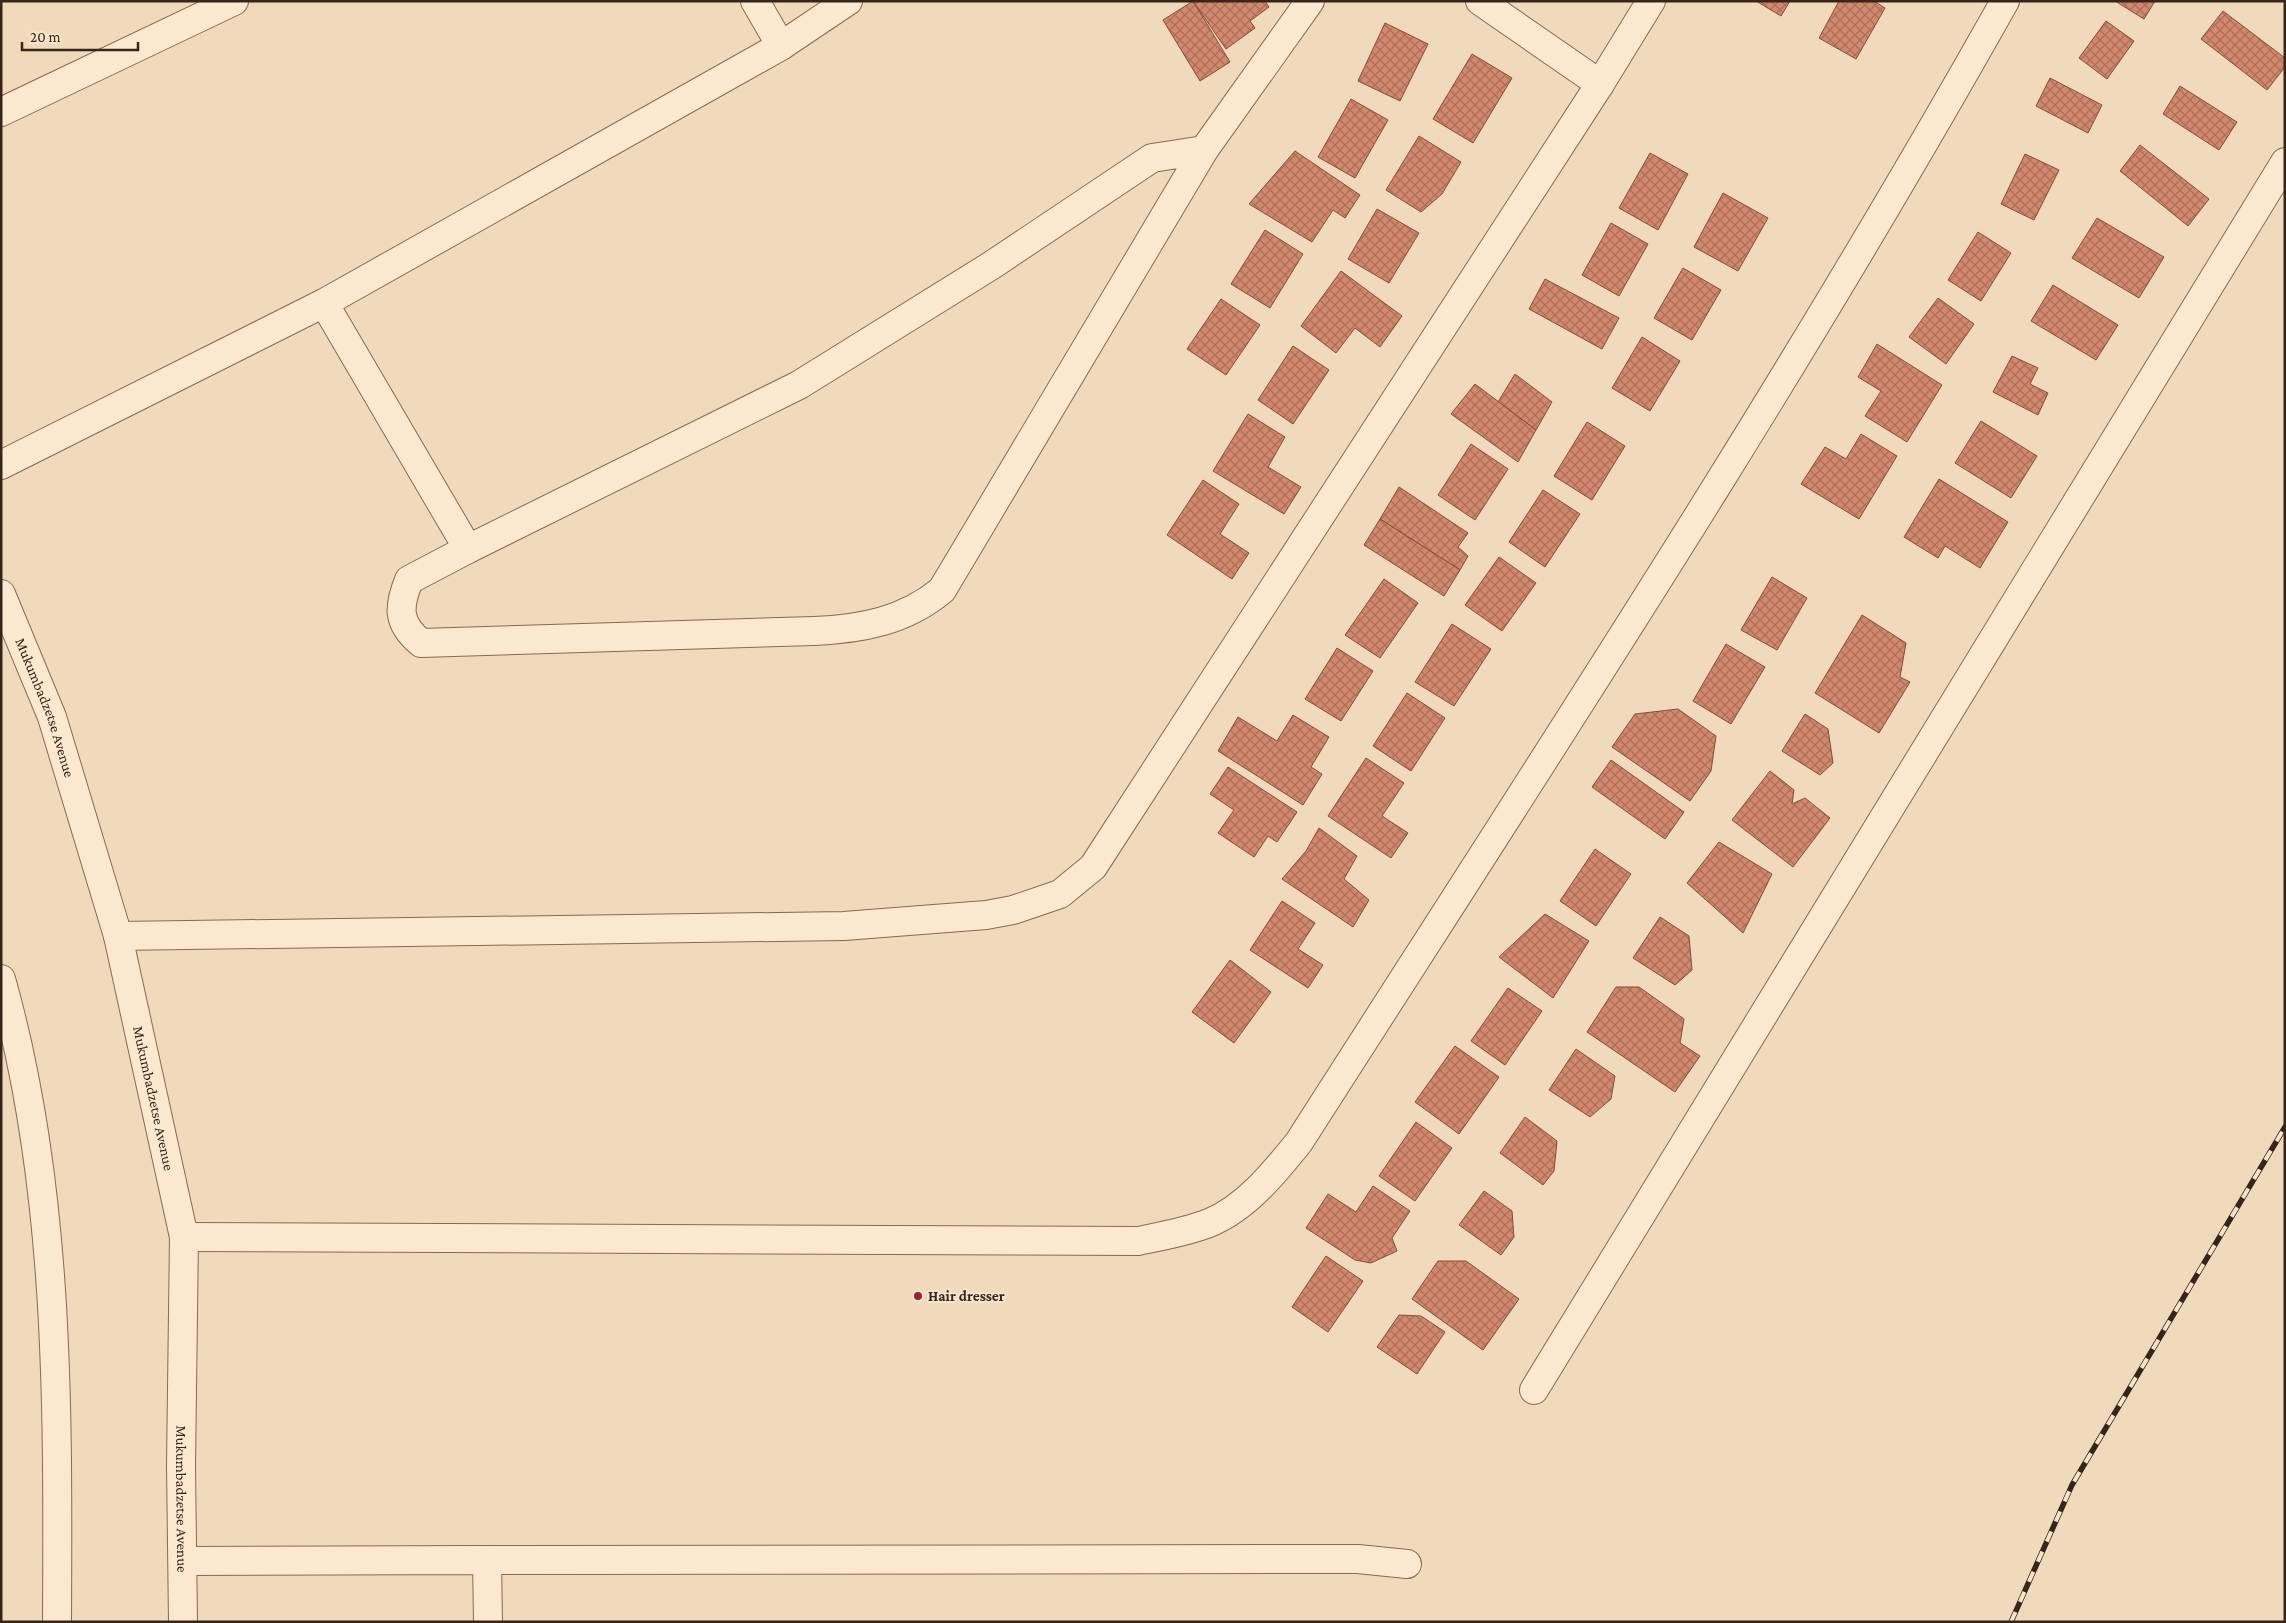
<svg xmlns="http://www.w3.org/2000/svg" width="2286" height="1623" font-family="'Crimson Pro',serif">
<style>
.building{fill:url(#building-cross-hatch);stroke:#8b4b37}
.lines{fill:none;stroke-linecap:round;stroke-linejoin:round}
.minor-casing{stroke:#8a6853;stroke-width:30}
.minor{stroke:#fce7cf;stroke-width:28}
.rail-casing{stroke:#37241a;stroke-width:5.5}
.rail{stroke:#f8e4cb;stroke-width:4;stroke-dasharray:11;stroke-linecap:butt}
.poi-dot{fill:#9e1e33;stroke:#f8e4cb;stroke-width:2}
.labels{text-anchor:middle;stroke-width:4;stroke-linejoin:round;paint-order:stroke}
.street-label{font-size:15px;fill:#37241a;stroke:#f8e4cb}
.poi-label{font-size:15px;font-weight:bold;fill:#37241a;stroke:#f8e4cb;text-anchor:start}
</style>
<defs>
<pattern id="building-cross-hatch" width="8" height="8" patternUnits="userSpaceOnUse" patternTransform="scale(1.25)"><rect width="8" height="8" fill="#d3886d"/><path d="M0 0l8 8M0 8l8-8" fill="none" stroke="#ac6f59"/></pattern>
</defs>
<rect width="100%" height="100%" fill="#f1d9bb"/>
<g class="building">
<path d="M1193,1H1265L1269,7L1250,21L1255,28L1226,49Z"/>
<path d="M1193,1L1230,62L1200,81L1163,20Z"/>
<path d="M1756,1H1790L1781,16Z"/>
<path d="M1839,1H1874L1885,8L1856,59L1819,38Z"/>
<path d="M2115,1H2155L2144,19Z"/>
<path d="M2223,11L2285,58V67L2267,90L2201,39Z"/>
<path d="M2106,21L2134,41L2107,79L2079,58Z"/>
<path d="M1385,23L1428,44L1400,101L1358,81Z"/>
<path d="M1472,54L1512,78L1473,143L1433,119Z"/>
<path d="M2050,78L2102,105L2088,133L2036,106Z"/>
<path d="M2180,86L2237,122L2219,150L2163,114Z"/>
<path d="M1351,99L1388,120L1355,178L1318,157Z"/>
<path d="M1419,136L1461,162L1442,194L1421,212L1386,190Z"/>
<path d="M2140,145L2209,199L2188,226L2120,171Z"/>
<path d="M1295,151L1360,195L1345,218L1333,210L1312,242L1249,204Z"/>
<path d="M1650,153L1688,174L1658,230L1619,208Z"/>
<path d="M2025,154L2059,170L2034,220L2001,204Z"/>
<path d="M1723,193L1768,218L1738,271L1694,247Z"/>
<path d="M1377,209L1419,233L1389,283L1348,259Z"/>
<path d="M2097,218L2164,257L2139,298L2072,258Z"/>
<path d="M1611,223L1648,244L1619,296L1582,275Z"/>
<path d="M1265,230L1303,254L1270,308L1231,284Z"/>
<path d="M1978,232L2011,253L1981,301L1948,280Z"/>
<path d="M1683,268L1721,290L1692,340L1654,318Z"/>
<path d="M1341,271L1402,316L1380,347L1355,328L1336,353L1301,326Z"/>
<path d="M1545,279L1619,318L1602,349L1529,309Z"/>
<path d="M2053,285L2118,325L2096,360L2031,321Z"/>
<path d="M1938,298L1974,324L1946,364L1909,337Z"/>
<path d="M1221,299L1260,325L1226,375L1187,349Z"/>
<path d="M1642,337L1680,361L1650,411L1612,388Z"/>
<path d="M1877,344L1942,385L1907,442L1865,416L1881,391L1858,377Z"/>
<path d="M1293,346L1329,370L1293,424L1258,400Z"/>
<path d="M2012,356L2038,368L2030,384L2048,393L2038,415L1993,392Z"/>
<path d="M1515,374L1552,402L1536,430L1498,402Z"/>
<path d="M1475,384L1536,430L1518,462L1451,414Z"/>
<path d="M1248,414L1285,437L1268,467L1301,487L1284,514L1213,471Z"/>
<path d="M1981,421L2037,456L2011,498L1955,463Z"/>
<path d="M1587,422L1625,446L1592,500L1554,476Z"/>
<path d="M1861,434L1897,456L1859,519L1801,484L1825,447L1846,459Z"/>
<path d="M1471,444L1508,469L1475,520L1438,495Z"/>
<path d="M1939,479L2008,522L1980,568L1945,546L1938,558L1904,537Z"/>
<path d="M1203,480L1239,504L1220,534L1249,553L1232,579L1167,535Z"/>
<path d="M1399,487L1468,533L1458,547L1468,556L1460,570L1380,519Z"/>
<path d="M1543,490L1580,514L1545,567L1509,542Z"/>
<path d="M1380,519L1460,570L1444,596L1364,545Z"/>
<path d="M1499,557L1536,583L1502,631L1465,605Z"/>
<path d="M1772,577L1807,598L1777,650L1741,630Z"/>
<path d="M1384,579L1418,603L1380,658L1345,635Z"/>
<path d="M1862,615L1906,643L1900,677L1910,682L1879,733L1815,693Z"/>
<path d="M1452,624L1491,649L1454,706L1415,682Z"/>
<path d="M1726,644L1765,667L1731,724L1693,701Z"/>
<path d="M1337,648L1373,671L1341,721L1305,699Z"/>
<path d="M1407,693L1445,718L1411,771L1373,746Z"/>
<path d="M1678,709L1716,736L1711,771L1690,801L1612,747L1635,714Z"/>
<path d="M1805,714L1828,729L1833,763L1820,775L1782,751Z"/>
<path d="M1293,715L1329,737L1311,767L1322,774L1303,805L1218,751L1238,717L1277,741Z"/>
<path d="M1366,758L1404,783L1382,816L1408,833L1391,858L1328,816Z"/>
<path d="M1611,760L1684,812L1665,839L1592,787Z"/>
<path d="M1228,767L1297,812L1277,842L1268,836L1254,857L1218,833L1234,810L1210,794Z"/>
<path d="M1770,771L1794,790L1792,804L1805,798L1830,818L1793,867L1732,820Z"/>
<path d="M1319,828L1357,856L1344,879L1369,900L1353,927L1282,879L1306,851Z"/>
<path d="M1719,842L1772,874L1743,933L1687,883Z"/>
<path d="M1595,849L1631,874L1596,926L1560,901Z"/>
<path d="M1282,901L1315,923L1298,949L1323,965L1308,988L1250,950Z"/>
<path d="M1545,914L1589,941L1553,998L1499,957Z"/>
<path d="M1660,917L1689,936L1692,970L1675,985L1633,958Z"/>
<path d="M1230,960L1271,992L1234,1043L1192,1012Z"/>
<path d="M1616,987H1639L1684,1019L1680,1043L1700,1056L1675,1092L1587,1032Z"/>
<path d="M1508,988L1542,1011L1505,1065L1471,1041Z"/>
<path d="M1455,1046L1499,1077L1459,1134L1415,1102Z"/>
<path d="M1576,1049L1615,1076L1611,1099L1590,1117L1549,1090Z"/>
<path d="M1525,1117L1557,1141L1554,1171L1543,1185L1500,1153Z"/>
<path d="M1416,1122L1452,1148L1415,1201L1379,1176Z"/>
<path d="M1373,1186L1410,1211L1392,1238L1397,1251L1371,1263L1355,1260L1306,1228L1328,1194L1356,1212Z"/>
<path d="M1484,1191L1512,1211L1514,1237L1501,1255L1459,1225Z"/>
<path d="M1326,1256L1363,1281L1328,1332L1292,1307Z"/>
<path d="M1438,1261H1466L1519,1299L1483,1350L1412,1299Z"/>
<path d="M1399,1315L1421,1316L1445,1332L1417,1374L1377,1347Z"/>
</g>
<g class="lines">
<g class="minor-casing">
<g id="minor">
<path d="M755,1L781,46"/>
<path d="M1480,1L1600,84"/>
<path d="M1,112L234,1"/>
<path d="M1204,150L1152,158L992,265L799,385L468,549L409,580C398,607 397,623 421,643L814,631C861,629 905,621 942,590L1204,150L1310,1"/>
<path d="M324,303L468,549"/>
<path d="M1,465L324,303L781,46L848,1"/>
<path id="s1" d="M1,594L52,717L118,936L184,1237L181,1466L183,1622"/>
<path d="M118,936L844,926L986,915L1013,910L1060,894L1093,867L1600,84L1651,1"/>
<path d="M1,979C60,1187 58,1407 57,1622"/>
<path d="M184,1237L1138,1241C1162,1236 1186,1232 1209,1223C1246,1208 1275,1172 1299,1142C1540,765 1786,391 2005,1"/>
<path d="M1534,1390L2285,162"/>
<path d="M487,1560L1358,1559L1407,1564"/>
<path d="M183,1561L487,1560L488,1622"/>
</g>
</g>
<use href="#minor" class="minor"/>
<g class="rail-casing">
<path id="rail" d="M2011,1622L2072,1485L2285,1127"/>
</g>
<use href="#rail" class="rail"/>
</g>
<circle class="poi-dot" cx="918" cy="1296" r="5"/>
<g class="labels">
<g class="street-label">
<text dy="5" stroke="none"><textPath href="#s1" startOffset="122">Mukumbadzetse Avenue</textPath></text>
<text dy="5" stroke="none"><textPath href="#s1" startOffset="528">Mukumbadzetse Avenue</textPath></text>
<text dy="5" stroke="none"><textPath href="#s1" startOffset="932">Mukumbadzetse Avenue</textPath></text>
</g>
<g class="poi-label">
<text x="928" y="1301">Hair dresser</text>
</g>
</g>
<rect width="2286" height="1623" fill="none" stroke="#37241a" stroke-width="5"/>
<path d="M22 42v8h116v-8" fill="none" stroke="#37241a" stroke-width="2.5"/>
<text x="30" y="42" font-size="15" fill="#37241a" stroke="#f8e4cb" stroke-width="4" paint-order="stroke">20 m</text>
</svg>
